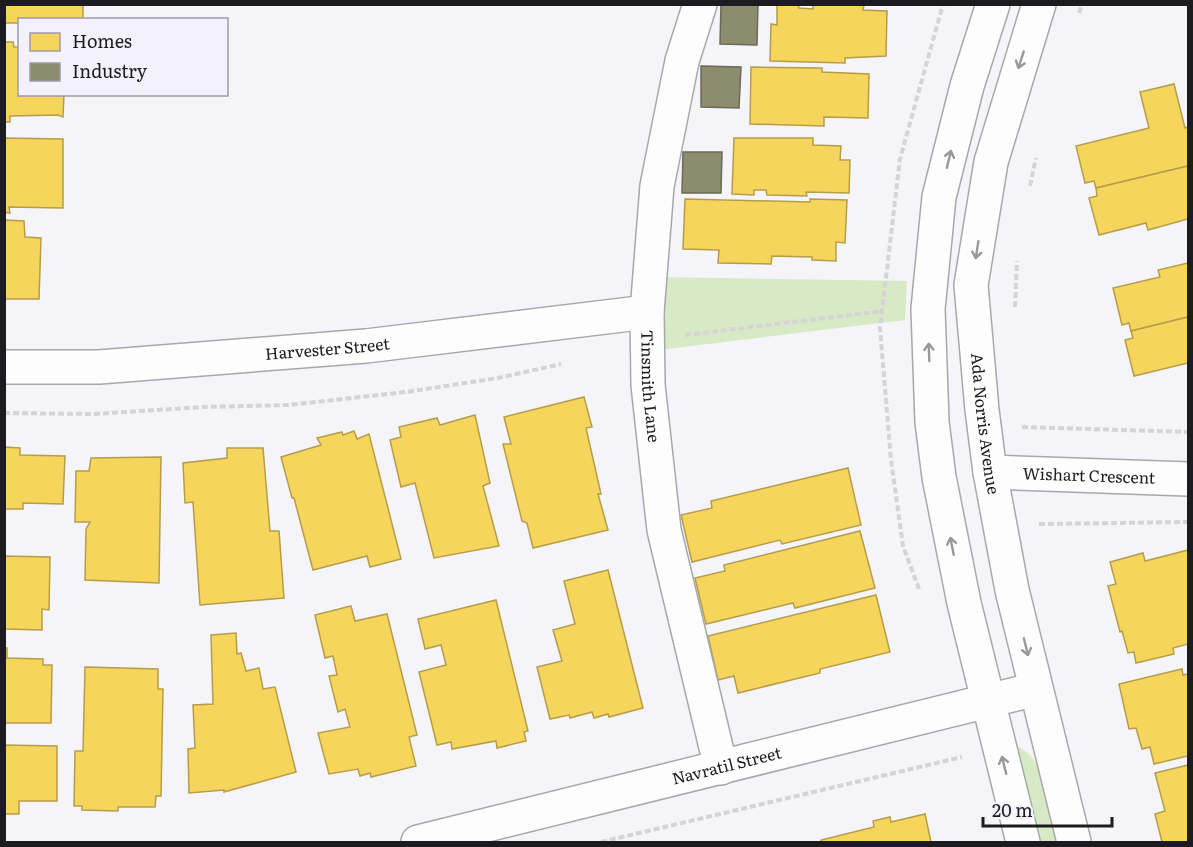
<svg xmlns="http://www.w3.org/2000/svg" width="1193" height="847" font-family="Literata,serif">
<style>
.green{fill:#d8e9c6}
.homes{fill:#f6d55c;stroke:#b59d4a;stroke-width:1.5}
.industry{fill:#8c8c6e;stroke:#6a6a56;stroke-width:1.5}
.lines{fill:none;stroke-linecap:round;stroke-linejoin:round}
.minor-casing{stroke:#a8a8ab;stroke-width:36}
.path{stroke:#d4d3d5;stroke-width:4;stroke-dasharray:6 3;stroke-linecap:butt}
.minor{stroke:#fdfdfe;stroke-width:33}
.oneway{stroke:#98979a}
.labels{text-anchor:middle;stroke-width:6;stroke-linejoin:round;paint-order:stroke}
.street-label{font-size:16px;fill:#1c1b1f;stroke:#f3f1fc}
</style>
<rect width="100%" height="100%" fill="#f4f4f9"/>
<g class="green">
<path d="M659,277L907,281L905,320L658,350Z"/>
<path d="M1015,746C1027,749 1035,761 1041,771L1059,842H1035Z"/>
</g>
<g class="homes">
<path d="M4,4H83V20H20V23H4Z"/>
<path d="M777,4H798L799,8L813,9V4L864,5L863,10L887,11L886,56L845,58V63L770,61L771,24L777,25Z"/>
<path d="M4,42H13L14,47H20V94H64L63,117L58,115L10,116V122H4Z"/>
<path d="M751,67L822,68V72L869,74L868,118L824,117V126L750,124Z"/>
<path d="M1174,84L1185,128L1188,127V166L1096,188L1094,181L1085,183L1076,146L1149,128L1140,92Z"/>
<path d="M4,138L63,139V208L9,207L10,213L4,212Z"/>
<path d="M734,138H813V145L841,146L840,160H850L849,193L806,192L807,196L767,195L766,190H754V195L732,194Z"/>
<path d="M1188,166V219L1148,230L1146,223L1099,235L1089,198L1097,196L1096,188Z"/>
<path d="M685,199L810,202V199L847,200L845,243L836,242V261L812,260V257L772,256L771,264L718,263L719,250L683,249Z"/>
<path d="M4,220L24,221L25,237L41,238L39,299H4Z"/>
<path d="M1188,263V317L1131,331L1129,323L1122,325L1113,288L1160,277L1158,270Z"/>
<path d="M1188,317V363L1134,376L1125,340L1133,338L1131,331Z"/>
<path d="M584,397L592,427L586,428L601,494H598L608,530L533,548L527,523L522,521L503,444H511L504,417Z"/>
<path d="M475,415L490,483L483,486L499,546L434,558L415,483L401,487L390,440L401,437L399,427L437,418L440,425Z"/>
<path d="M354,431L357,439L369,434L401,559L370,567L367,556L313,570L294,498H292L281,457L321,445L317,438L342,432L343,435Z"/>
<path d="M4,447L20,448V455L65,456L63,504L23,503V509H4Z"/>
<path d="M227,448H263L270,531H279L284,598L200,605L193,502L185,503L183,463L227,458Z"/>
<path d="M161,457L159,583L85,580L86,529L90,522H75L76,471H89L91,458Z"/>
<path d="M848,468L861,525L782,544L780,540L692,562L681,515L712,508L711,501Z"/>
<path d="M860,531L875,588L795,608L793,603L706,624L695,578L725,571L724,565Z"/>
<path d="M1188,550V644L1173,648L1174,654L1136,663L1134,652L1128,653L1122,631L1120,632L1108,586L1116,584L1110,562L1143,553L1145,561Z"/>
<path d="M4,556L50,557L49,610L42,609V630L4,629Z"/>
<path d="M608,570L643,708L609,717L608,714L594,718L592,712L570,718L569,715L550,719L537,667L562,661L553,630L575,624L564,581Z"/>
<path d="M876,595L890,652L820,669V673L738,693L734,676L718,680L708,636Z"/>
<path d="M496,600L528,731L524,732L526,741L497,748L496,741L452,749L451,742L437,745L419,672L446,665L441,645L425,649L418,619Z"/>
<path d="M351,606L355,621L387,614L417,735L409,737L416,766L371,777L370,773L360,776L358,769L329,774L318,733L350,727L345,709L338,712L329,676L337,675L333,656L325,658L315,615Z"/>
<path d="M236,633L237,654L241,653L246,671L259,668L263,689L275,687L296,772L224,792V790L189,793L188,749L195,748L193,705L213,704L211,635Z"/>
<path d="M4,648H7V658L43,659V665H52L51,723H4Z"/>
<path d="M85,667L158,669V689H163L161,796H156L155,807H118V811L82,810V806H74L75,751H83Z"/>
<path d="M1182,669L1183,675L1188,674V756L1154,764L1150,747L1142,749L1136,728L1129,729L1119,684Z"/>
<path d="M4,745L57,746V801H19V814H4Z"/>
<path d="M1188,765V842H1162L1155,814L1165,811L1155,773Z"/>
<path d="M925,814L931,842H821V840L874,827L873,821L890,817L891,822Z"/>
</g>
<g class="industry">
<path d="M721,4H758L757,45L720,44Z"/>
<path d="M701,66L741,67L739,108L701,107Z"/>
<path d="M683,152H722L721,193H682Z"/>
</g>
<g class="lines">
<g class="minor-casing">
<g id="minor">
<path id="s1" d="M700,4L682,61L657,186L647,312L648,385L664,530L721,768"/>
<path d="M993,4L967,86L939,197L928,309L932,422L939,477L964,603L1023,842"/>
<path id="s2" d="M1039,4L991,162L971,285L982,410L990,472L1012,590L1074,842"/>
<path id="s3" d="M4,367H99L366,346L647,312"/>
<path id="s4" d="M990,472L1188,479"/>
<path id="s5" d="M418,842L1036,689"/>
</g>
</g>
<g class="path">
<path d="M1079,13L1082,4"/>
<path d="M1030,186L1036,158"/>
<path d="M1015,307L1017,261"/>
<path d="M685,335L883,311"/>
<path d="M4,413L94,414L203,407L288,405L406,392L498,378L561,364"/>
<path d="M1022,427L1188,432"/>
<path d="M1039,524L1188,522"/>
<path d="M919,589L903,546L891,460L880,328L900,159L943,4"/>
<path d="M601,842L962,757"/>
</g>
<use href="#minor" class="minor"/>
</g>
<defs><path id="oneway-shaft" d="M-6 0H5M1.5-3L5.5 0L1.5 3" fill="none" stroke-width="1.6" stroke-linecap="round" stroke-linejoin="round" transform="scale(1.5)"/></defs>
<g class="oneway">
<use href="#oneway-shaft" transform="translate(1021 60) rotate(108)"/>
<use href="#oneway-shaft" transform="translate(949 159) rotate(-76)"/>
<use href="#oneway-shaft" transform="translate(977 250) rotate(99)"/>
<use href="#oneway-shaft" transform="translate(929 352) rotate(-92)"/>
<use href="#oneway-shaft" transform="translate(952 546) rotate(-101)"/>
<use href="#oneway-shaft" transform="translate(1026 647) rotate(76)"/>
<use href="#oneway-shaft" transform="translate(1004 765) rotate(-104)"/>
</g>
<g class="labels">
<g class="street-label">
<text dy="6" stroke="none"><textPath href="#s3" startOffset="324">Harvester Street</textPath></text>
<text dy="6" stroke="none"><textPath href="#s1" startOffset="388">Tinsmith Lane</textPath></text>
<text dy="6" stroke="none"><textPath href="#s2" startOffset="429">Ada Norris Avenue</textPath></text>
<text dy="6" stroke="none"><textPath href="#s4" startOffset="99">Wishart Crescent</textPath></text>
<text dy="6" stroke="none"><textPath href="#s5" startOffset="318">Navratil Street</textPath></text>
</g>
</g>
<rect width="1193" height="847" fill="none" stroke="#1c1b1f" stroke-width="12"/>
<rect x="18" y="18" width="210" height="78" fill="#f3f1fc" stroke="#9d9ba4" stroke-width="1.5"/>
<rect x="30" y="33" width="30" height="18" fill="#f6d55c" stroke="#9d9ba4" stroke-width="1.5"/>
<text x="72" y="48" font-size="18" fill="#1c1b1f">Homes</text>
<rect x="30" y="63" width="30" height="18" fill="#8c8c6e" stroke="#9d9ba4" stroke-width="1.5"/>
<text x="72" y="78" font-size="18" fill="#1c1b1f">Industry</text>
<path d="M983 817v9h129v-9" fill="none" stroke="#1c1b1f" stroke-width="3"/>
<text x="992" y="817" font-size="18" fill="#1c1b1f" stroke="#f3f1fc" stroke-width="4.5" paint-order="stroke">20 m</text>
</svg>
